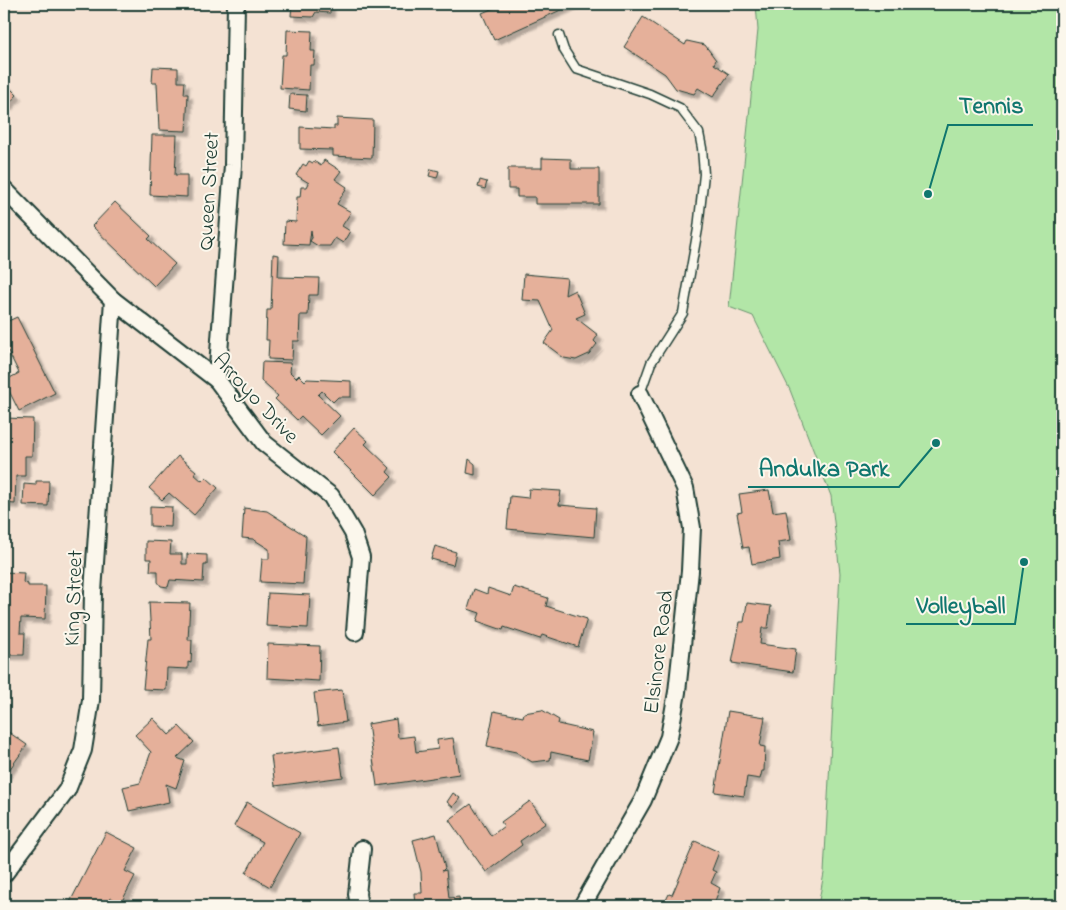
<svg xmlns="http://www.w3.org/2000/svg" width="1066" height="910" font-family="'Indie Flower',sans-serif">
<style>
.green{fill:#b2e6a7;stroke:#68926e}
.building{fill:#e5b09a;stroke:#1f3d34;filter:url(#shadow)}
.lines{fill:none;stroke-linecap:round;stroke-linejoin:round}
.service-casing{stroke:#1f3d34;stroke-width:11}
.minor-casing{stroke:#1f3d34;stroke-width:20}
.service{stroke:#fbf7ec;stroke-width:8}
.minor{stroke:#fbf7ec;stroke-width:16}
.labels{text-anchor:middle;stroke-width:4;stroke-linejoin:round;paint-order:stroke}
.street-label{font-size:22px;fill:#1f3d34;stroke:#fbf7ec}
.leader{fill:none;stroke:#0f766e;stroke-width:2}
.callout-dot{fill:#0f766e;stroke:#fbf7ec;stroke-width:2}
.callout-label{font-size:24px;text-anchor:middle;font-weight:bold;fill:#0f766e;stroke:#fbf7ec;stroke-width:4;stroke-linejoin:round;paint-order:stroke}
</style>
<defs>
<filter id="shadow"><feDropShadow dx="4.5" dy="4.5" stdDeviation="1" flood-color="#0004"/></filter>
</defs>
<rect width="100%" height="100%" fill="#f4e2d3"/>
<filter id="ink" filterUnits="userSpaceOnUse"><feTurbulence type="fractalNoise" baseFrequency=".02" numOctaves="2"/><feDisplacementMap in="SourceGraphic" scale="10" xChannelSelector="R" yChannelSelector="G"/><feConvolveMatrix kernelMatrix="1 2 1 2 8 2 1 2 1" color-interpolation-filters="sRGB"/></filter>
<g filter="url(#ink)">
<path class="green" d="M756,4H1062V906H818L824,873L840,573L831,496L790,390L753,316L729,307L758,30Z"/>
<g class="building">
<path d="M292,4H330V13L316,12L313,17L291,16Z"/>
<path d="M494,4H574L494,40L482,13L496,7Z"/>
<path d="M643,17L685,45L687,41L705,45L716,60L714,64L729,74L713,97L698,88L694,94L676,89L665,74L624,47Z"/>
<path d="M287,30L312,31L311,51H315L314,65H310L309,90L280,88L282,55H286Z"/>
<path d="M153,67L178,68V82H185L184,94H188L186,131L159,130L157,83H152Z"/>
<path d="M4,82L17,95L4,109Z"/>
<path d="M290,94L307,95L306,111L289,109Z"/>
<path d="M337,118L373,120L372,158L333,156V150L300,149V127L334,129V126H337Z"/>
<path d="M152,135H177L175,175H187V197L150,195Z"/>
<path d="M542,158L571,159V169H599V204H535V197H517V189H508V168H542Z"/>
<path d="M324,160L341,171L335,179L347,187L337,204L351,212L342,226L350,231L343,243L335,238L330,246H318L310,241L312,238L311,230L309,245L284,244L285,221L296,222L297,197H300L301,187H307L309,183L296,175L303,164L306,166L309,161L313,163L314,161L321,166Z"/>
<path d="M431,169L439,171L437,178L429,176Z"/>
<path d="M480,180L487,182L485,189L478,187Z"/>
<path d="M115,202L151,236L148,239L175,264L154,286L92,226Z"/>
<path d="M273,254L279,255L278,277L319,278L318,295H309L308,315H300L299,341H293L292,360L268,359L269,340H266L267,310H271Z"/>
<path d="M524,274L567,278L565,295L575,290L585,314L576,318L598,335L594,341L597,344L589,354L576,360L564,358L544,343L553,330L540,301L522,300Z"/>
<path d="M17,317L55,393L19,411L4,381L19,373L8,351L4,353V323Z"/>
<path d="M262,362L291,363L290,372L296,378L299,375L305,381L307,379L351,381V397H338L333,402L322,391L318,395L340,416L321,435L301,416L297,420L275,399L278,396L261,381Z"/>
<path d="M4,418L33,419L32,456H25V476H16L15,504L4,503Z"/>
<path d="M354,428L368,441L365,444L390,468L387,472L392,477L375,495L332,452Z"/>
<path d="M178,456L196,471L194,474L202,481L206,477L218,488L194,515L169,493L162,500L149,488Z"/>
<path d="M469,459L475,464V475L467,473Z"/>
<path d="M36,481H49L48,506L23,505L24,484L36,485Z"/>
<path d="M529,489L561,491L559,505L596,508L594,537L507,529L510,496L528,498Z"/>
<path d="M769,490L773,512L786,510L791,540L778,542L780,559L752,564L749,547L743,548L737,513L742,512L739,494Z"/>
<path d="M150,506L172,507L171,527L150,526Z"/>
<path d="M244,508L267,511L306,536L303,584L260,582L262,559H269V549L253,539L242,538Z"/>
<path d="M146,541L171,542L170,554H182V564H187V554L207,555V565H204L203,582L170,580L168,587L161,586L158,582V571H150L151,559H146Z"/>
<path d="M435,546L456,552L453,565L431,559Z"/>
<path d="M4,572L24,573L23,583L28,584V586H46L45,619L21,618L20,633H25L24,655H4Z"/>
<path d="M514,587L548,598L546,606L587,619L578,647L542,635L540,639L504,627L503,630L477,621L480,613L468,609L474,589L487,594L488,588L511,596Z"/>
<path d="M268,593L310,595L308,628L266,626Z"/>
<path d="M149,602L190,603L188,640H192L191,663L188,662V669L167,668L166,690L143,689L148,639H151Z"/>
<path d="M747,603L771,606L768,628H762L760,644L796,649L793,672L732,663L740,622H744Z"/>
<path d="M268,644L320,646L319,681L267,678Z"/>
<path d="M342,690L346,722L318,726L314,693Z"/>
<path d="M542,710L559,720L558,724L593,732L588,760L551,752L550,760L532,762L516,752L487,746L494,711L523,717L524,713Z"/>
<path d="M728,711L765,717L760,746L765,747L764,771H762L760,779L747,777L744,796L715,792Z"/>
<path d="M153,718L169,735L179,726L194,742L177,758L185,761L176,788L166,784L169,802L129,811L123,787L140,783L151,752L135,735Z"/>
<path d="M396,719L398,738L414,736L416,752L438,749L437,740L453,738L459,774L377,786L368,724Z"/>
<path d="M7,731L27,745L4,777V736Z"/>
<path d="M339,747L343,777L275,786L271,756Z"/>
<path d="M453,793L460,798L453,807L447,802Z"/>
<path d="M530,801L546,823L520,841L522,845L486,872L449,820L471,804L491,836L504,826L501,822Z"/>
<path d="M247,802L300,833L270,887L246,873L263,842L234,826Z"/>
<path d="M106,832L137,848L125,871L135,876L121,903L111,898L107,906L100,904L99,906H68Z"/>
<path d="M436,834L445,868L442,871L446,870L449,898L459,897L460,906H415L414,893H422L421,872L413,840Z"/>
<path d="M695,841L719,852L712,870L716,872L711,883L720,888L713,906H663L669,894L672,895Z"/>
</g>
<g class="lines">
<g class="service-casing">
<path id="service" d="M559,35L564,50L576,69L650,94L680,108L699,133L702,148L704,174L698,229L683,313L651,363L640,394"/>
</g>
<g class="minor-casing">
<g id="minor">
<path d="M4,189L113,300L217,380L264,443L331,496L353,533L361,557L355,632"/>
<path d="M217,380L233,165L236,4"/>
<path d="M4,874L67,790L83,750L91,700L93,592L113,300"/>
<path d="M359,906L357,894L362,849"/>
<path d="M582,906L643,800L669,737L677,692L690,571L692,528L685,488L640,394"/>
</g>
</g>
<use href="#service" class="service"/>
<use href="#minor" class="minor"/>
</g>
</g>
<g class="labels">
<g class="street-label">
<text transform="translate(207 191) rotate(-87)" y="8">Queen Street</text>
<text transform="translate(257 397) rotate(47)" y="8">Arroyo Drive</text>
<text transform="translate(72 598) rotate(-88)" y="8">King Street</text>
<text transform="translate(657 652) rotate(-83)" y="8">Elsinore Road</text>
</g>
</g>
<path class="leader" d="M928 194L948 125H1033M936 443L899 487H748M1024 562L1015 624H906"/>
<g class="callout-dot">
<circle cx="928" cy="194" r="5"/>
<circle cx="936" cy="443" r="5"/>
<circle cx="1024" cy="562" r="5"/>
</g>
<g class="callout-label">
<text x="991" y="113">Tennis</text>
<text x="824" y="476">Andulka Park</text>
<text x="961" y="613">Volleyball</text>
</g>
<rect width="1066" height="910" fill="none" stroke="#fbf7ec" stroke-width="20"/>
<rect x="10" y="10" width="1046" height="890" fill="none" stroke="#1f3d34" stroke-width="2" filter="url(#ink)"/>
</svg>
